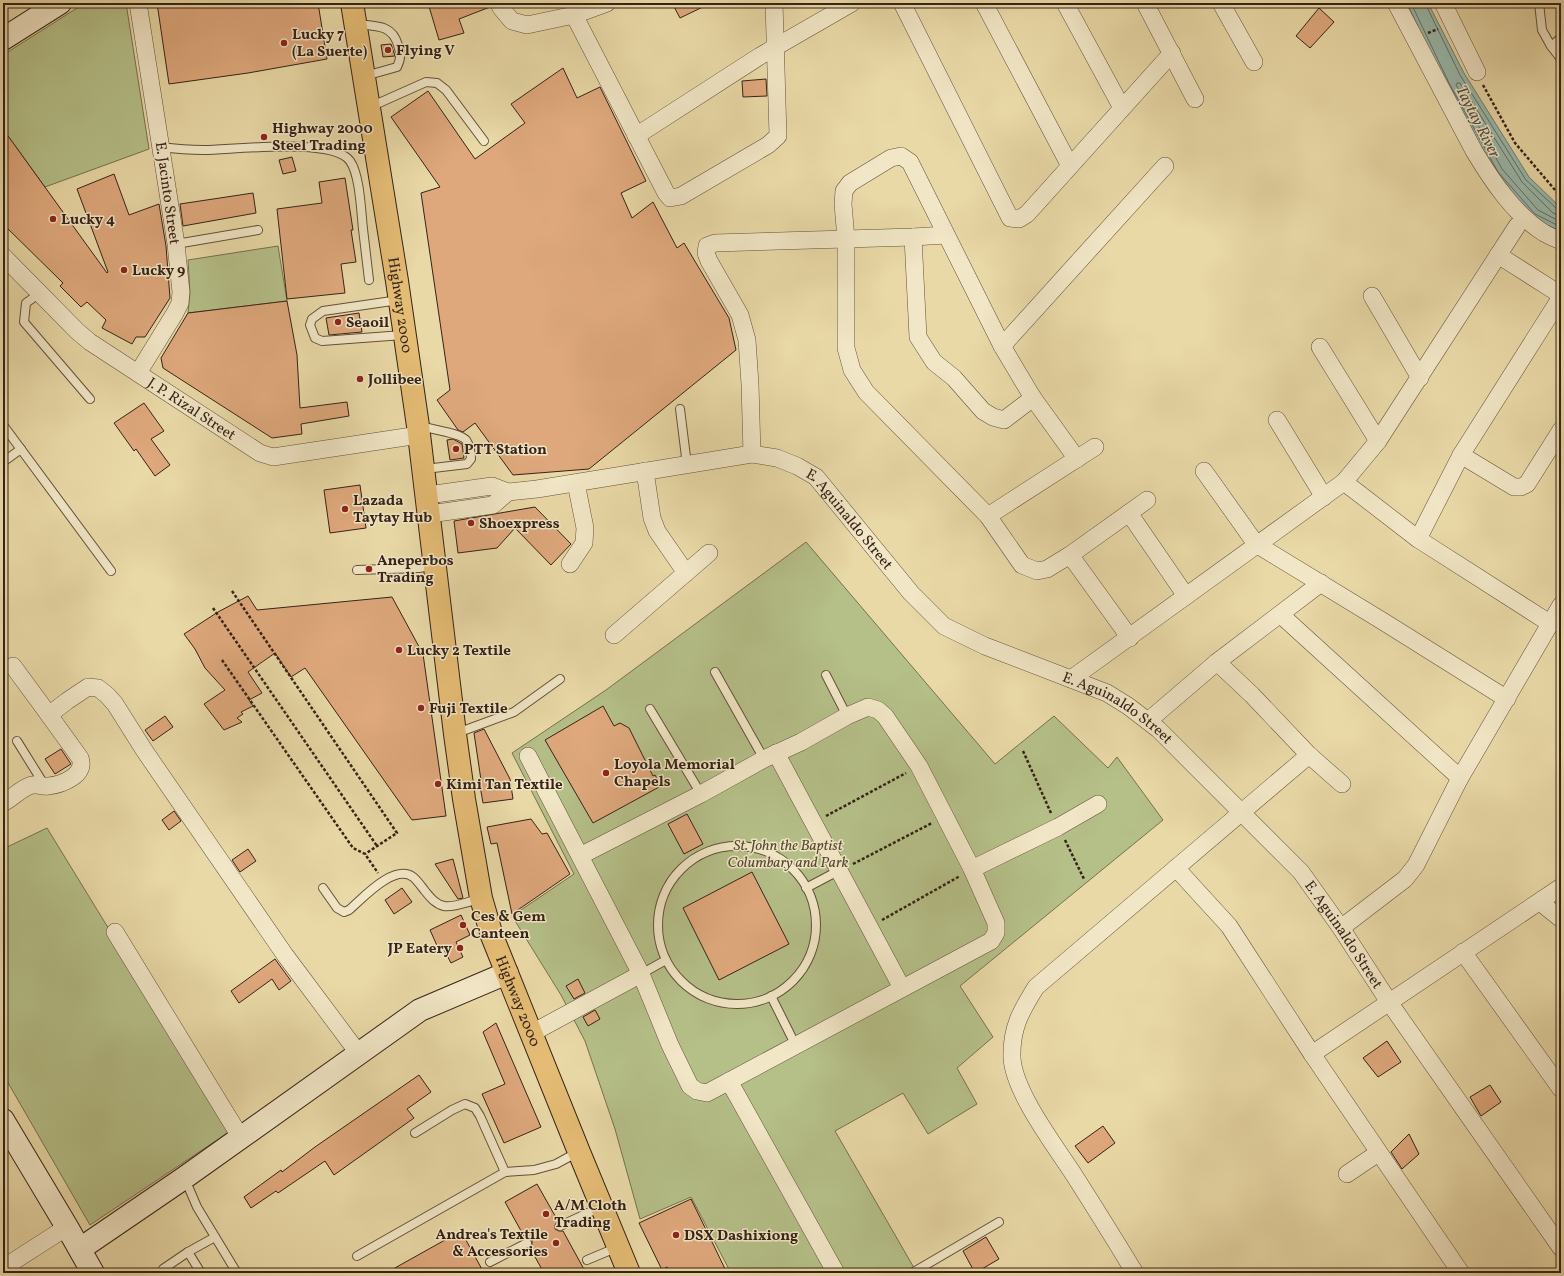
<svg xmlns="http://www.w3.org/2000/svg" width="1564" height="1276" font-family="Vollkorn,serif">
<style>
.green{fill:#b5bf88;stroke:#767050}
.water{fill:#98b9ac;stroke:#717d70}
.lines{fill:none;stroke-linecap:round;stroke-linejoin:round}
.shore{stroke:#676e62;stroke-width:1}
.building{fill:#dea87c;stroke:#362217}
.lane-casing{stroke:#63503b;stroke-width:10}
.street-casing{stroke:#63503b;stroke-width:18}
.secondary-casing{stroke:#362217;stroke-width:24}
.primary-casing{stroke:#362217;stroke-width:24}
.path{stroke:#362217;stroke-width:2.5;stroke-dasharray:3 2;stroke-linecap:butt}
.lane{stroke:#f1e6c6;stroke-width:8}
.street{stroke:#f1e6c6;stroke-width:17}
.secondary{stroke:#f1e6c6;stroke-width:22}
.primary{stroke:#e4bc74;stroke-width:22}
.poi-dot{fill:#8f2418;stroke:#f1e6c6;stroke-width:1.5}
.labels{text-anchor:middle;stroke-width:3;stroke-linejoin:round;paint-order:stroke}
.poi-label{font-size:15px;font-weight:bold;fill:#362217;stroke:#f1e6c6;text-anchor:start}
.street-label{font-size:15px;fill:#362217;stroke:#f1e6c6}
.park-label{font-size:15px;font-style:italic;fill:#564933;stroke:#f1e6c6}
.water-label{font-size:16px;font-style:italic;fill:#534f44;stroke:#f1e6c6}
</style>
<rect width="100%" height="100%" fill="#e9d9a7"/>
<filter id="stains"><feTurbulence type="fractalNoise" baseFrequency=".005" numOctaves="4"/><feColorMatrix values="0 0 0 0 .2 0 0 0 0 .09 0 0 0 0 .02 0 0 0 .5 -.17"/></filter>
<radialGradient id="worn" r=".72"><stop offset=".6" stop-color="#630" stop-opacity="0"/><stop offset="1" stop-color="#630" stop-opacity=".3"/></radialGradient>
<g class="green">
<path d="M85,3H126L149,149L45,187L3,129V55Z"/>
<path d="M278,246L287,301L188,313L190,293L188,260Z"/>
<path d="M806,542L995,764L1054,716L1108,768L1117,757L1163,820L960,986L993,1037L957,1068L977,1104L928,1134L903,1093L835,1131L917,1273H731L691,1197L640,1219L615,1129L585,1041L561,995L512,916L574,874L512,753L606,690Z"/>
<path d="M47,828L232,1130L90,1225L3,1074V849Z"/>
</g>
<path class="water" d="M1407,3H1428L1464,73L1529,177L1561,208V232L1532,217L1495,174L1445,84Z"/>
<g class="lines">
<g class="shore">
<path d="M1411,3L1449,83L1498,172L1535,214L1561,227"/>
<path d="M1425,3L1460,75L1519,169L1526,180L1557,209L1561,211"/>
<path d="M1561,216L1553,213L1522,182L1460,83H1457L1456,85L1502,169L1538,210L1561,222"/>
</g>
</g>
<g class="building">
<path d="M157,3H318L327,59L248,73L169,84Z"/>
<path d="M428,3H489L490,7L459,19L464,33L439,40Z"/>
<path d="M672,3H711L680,18Z"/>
<path d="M1319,8L1334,22L1310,48L1296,36Z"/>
<path d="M391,44L395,56L383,57L381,45Z"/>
<path d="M563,68L577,98L600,87L646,181L621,193L632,218L653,202L677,248L684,243L729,318L736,350L589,469L513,475L475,423L463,432L458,430L437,400L450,390L421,193L440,187L391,117L428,91L475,159L525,123L511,104Z"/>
<path d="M766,79L767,96L743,97L742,81Z"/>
<path d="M3,129L107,273L108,272L77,189L114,174L129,215L159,204L166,246L170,298L145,337H136L132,344L102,328L106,320L87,302L81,307L60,286L63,283L3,224Z"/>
<path d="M292,157L296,171L283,174L279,160Z"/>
<path d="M345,178L353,230H351L356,262L341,264L345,293L287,299L277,209L322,203L319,182Z"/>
<path d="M253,193L256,213L183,226L180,204Z"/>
<path d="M287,301L297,355L300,408L347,402L349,416L301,424L302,434L272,438L163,368L161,358L188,313Z"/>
<path d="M359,313L362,332L329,335L326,318Z"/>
<path d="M144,403L164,431L151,439L170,465L155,476L136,449L134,451L114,423Z"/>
<path d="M453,439L462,444L464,458L450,460L447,440Z"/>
<path d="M360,485L366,528L330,533L324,490Z"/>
<path d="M535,507L571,544L551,565L515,528L497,548L458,553L454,521Z"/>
<path d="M248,596L257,610L392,597L423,654L446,816L412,820L305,668L291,677L275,653L248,672L262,693L249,700L253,706L241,712L243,714L237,718L242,722L224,730L204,704L225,690L205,668L195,649L184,634L218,612Z"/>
<path d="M603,706L614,726L620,723L629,728L653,776L655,775L661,786L593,823L545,740Z"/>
<path d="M165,716L173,727L153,741L145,730Z"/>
<path d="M484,729L510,779L513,799L483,803L479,780H481L474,733Z"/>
<path d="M61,749L71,764L55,774L45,759Z"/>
<path d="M174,811L181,821L169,830L162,820Z"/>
<path d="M687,814L703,844L684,854L668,824Z"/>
<path d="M531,819L542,834L547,833L570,874L512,914L497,843L491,844L487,827Z"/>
<path d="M248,849L256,861L240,872L232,860Z"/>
<path d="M453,859L463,898L458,899L435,864Z"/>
<path d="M752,872L789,944L719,980L683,908Z"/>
<path d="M402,888L412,902L394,914L385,900Z"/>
<path d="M461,915L470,935L456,942L463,957L451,963L443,948L439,950L430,930Z"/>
<path d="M275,959L291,981L279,990L272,979L239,1003L231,991Z"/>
<path d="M578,979L585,993L574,999L566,986Z"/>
<path d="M595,1010L600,1019L588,1026L583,1017Z"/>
<path d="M496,1023L541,1127L504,1143L482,1094L505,1084L483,1032Z"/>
<path d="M1387,1041L1401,1062L1378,1077L1363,1058Z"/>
<path d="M419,1075L431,1092L407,1109L414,1118L334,1175L325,1161L278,1193L276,1191L251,1208L244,1197L281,1170L282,1172L315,1147Z"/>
<path d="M1490,1085L1501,1102L1481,1116L1470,1097Z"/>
<path d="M1103,1126L1115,1143L1088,1163L1075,1146Z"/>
<path d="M1409,1134L1419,1154L1402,1169L1391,1152Z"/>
<path d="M537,1184L558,1221L555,1225V1229L559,1231H563L586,1273H544L530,1248L532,1244V1240L528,1238H525L505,1202Z"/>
<path d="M691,1199L714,1246L727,1273H670L667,1267L662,1270L639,1223Z"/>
<path d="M461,1231L484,1273H386Z"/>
<path d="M986,1237L999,1259L975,1273L963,1251Z"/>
</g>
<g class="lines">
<g class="lane-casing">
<g id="lane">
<path d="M1539,3L1542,30L1551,46L1561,59"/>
<path d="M356,24C375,26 392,24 398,45C401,54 401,59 397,67L365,76"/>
<path d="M1551,46L1561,38"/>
<path d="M370,107L426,82L437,83L446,90L484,141"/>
<path d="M161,147C176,149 190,150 204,150C232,150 333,137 350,161C360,175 361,211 363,229C365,246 367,263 369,280"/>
<path d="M176,244L258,230"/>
<path d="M40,293L26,303L24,322L90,399"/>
<path d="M399,300L323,311L312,319L310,325L315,338L322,341L403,335"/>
<path d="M680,409L687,465"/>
<path d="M3,425L111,571"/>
<path d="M420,426C430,429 460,433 466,440C470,446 471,452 471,459L467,464L425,469"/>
<path d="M3,462L21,449"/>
<path d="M357,570L419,568L435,565"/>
<path d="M715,672L764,759"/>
<path d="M826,675L847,716"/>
<path d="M650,709L701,794"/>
<path d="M457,733L514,712L560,679"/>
<path d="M17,741L45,786"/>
<circle cx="737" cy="925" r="79"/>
<path d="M323,888L337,908L344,912L349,910C362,899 394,863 413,877C417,880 421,886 425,891C430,897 435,904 444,906C454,908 469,901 480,899"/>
<path d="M806,888L840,870"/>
<path d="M641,974L666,960"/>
<path d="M771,996L796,1046"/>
<path d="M415,1133L452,1110L465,1104L475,1108L480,1116L505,1172"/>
<path d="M185,1179L197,1207L237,1273"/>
<path d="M560,1226L601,1207"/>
<path d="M188,1252L201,1273"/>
<path d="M357,1256L505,1172L534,1170L556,1164L578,1152"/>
<path d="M587,1260L618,1247"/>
<path d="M490,1262L527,1243"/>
<path d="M166,1273L163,1269L188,1252L215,1237"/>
<path d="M912,1273L999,1222"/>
</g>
</g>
<g class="street-casing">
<g id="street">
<path d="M499,3L501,8L512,21L527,25L574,15L607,3"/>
<path d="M902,3L1010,218L1019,219L1027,214L1172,53"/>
<path d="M984,3L1070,166"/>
<path d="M1065,3L1122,108"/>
<path d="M1145,3L1195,99"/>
<path d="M1221,3L1254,62"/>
<path d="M1396,3L1474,151C1492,181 1514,214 1544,233C1549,236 1555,238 1561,241"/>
<path d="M1443,3L1477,72"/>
<path d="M574,15L666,193L670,198L681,196L768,145L778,136L774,3"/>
<path d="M636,136L760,56L852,3"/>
<path d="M913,237L918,337L934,362L954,378L983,411L993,417L1004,420L1033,398"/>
<path d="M1498,255L1561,295"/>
<path id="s1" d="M3,256L77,331L90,342L260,453L273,457L419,435"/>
<path d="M1372,296L1420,378"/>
<path d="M1002,346L1165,166"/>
<path d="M1320,347L1378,441"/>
<path d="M138,373L175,313L180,303L181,292L176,244L138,3"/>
<path d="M1277,420L1324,497"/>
<path d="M752,454L750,384L747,340L740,315L709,261L706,253L707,246L715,243L913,237L946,235"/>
<path d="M1461,455L1514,487H1521L1527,484L1561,430"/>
<path d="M1077,459L1033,398L1002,346L910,162L901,156L891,158L850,183L844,191L843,204L846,239V348L852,370L866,392L988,516L1022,565L1037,571L1047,569L1070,555L1147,500"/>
<path d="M645,471L652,518L657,531L686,573"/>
<path d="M1204,471L1256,544L1384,622L1507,699"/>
<path d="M1344,482L1418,539L1551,624"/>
<path id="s2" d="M428,495L492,486L508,492L537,489L752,454L777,458L797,466L816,477L911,593L944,626L985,646L1107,693L1128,706L1158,729L1301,872L1341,928L1389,1002L1561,1248"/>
<path d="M1129,513L1186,596"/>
<path d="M430,514L493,505L508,492"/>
<path d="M988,516L1095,447"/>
<path d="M1418,539L1461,455L1561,297"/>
<path d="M1070,555L1130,638"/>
<path d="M570,564L584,543L585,528L576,483"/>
<path d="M1281,615L1460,778"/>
<path d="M614,635L709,553"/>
<path d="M1217,662L1252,695L1309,755L1342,784"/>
<path d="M13,666L49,715L67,701L88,687L98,688L107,695L115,704L144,750L285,955L359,1054"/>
<path d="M1071,679L1344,482L1378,441L1517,226"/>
<path d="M1148,721L1217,662L1321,583"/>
<path d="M776,753L902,988"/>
<path d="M528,756L641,974L670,1045L690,1086L697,1091L707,1093L991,941L996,933V923L972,869L919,766L885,716L878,710L868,707L847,716L801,742L764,759L701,794L580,856"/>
<path d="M3,803C13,798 21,788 32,785C37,784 42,787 48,786C61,785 87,775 80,758L49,715"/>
<path d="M1176,868L1229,926L1312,1054L1461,1273"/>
<path d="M972,869L1058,827L1098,804"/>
<path d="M1540,902L1561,919"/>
<path d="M1341,928L1405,879L1416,865L1460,778L1561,605"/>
<path d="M115,932L241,1138"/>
<path d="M1463,952L1561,1089"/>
<path d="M532,1033L641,974"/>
<path d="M1312,1054L1561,887"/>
<path d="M729,1081L836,1273"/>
<path d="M1347,1174L1378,1153"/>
<path d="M3,1268L67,1227"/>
<path d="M1135,1273C1115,1240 1095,1208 1074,1175C1055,1146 1014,1092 1012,1058C1011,1028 1021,1011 1036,987L1309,755"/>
</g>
</g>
<g class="secondary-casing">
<g id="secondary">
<path d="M3,39L60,3"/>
<path d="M3,1120L67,1227L93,1273"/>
<path d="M80,1249L184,1178L420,1010L507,973"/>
</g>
</g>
<g class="primary-casing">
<g id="primary">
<path id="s3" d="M352,3L397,281L418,426L455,734L464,799L481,898L492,936L579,1152L629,1273"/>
</g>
</g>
<g class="path">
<path d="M1428,33L1438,29"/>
<path d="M1483,85L1515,143L1561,197"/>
<path d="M232,591L397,833L365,854"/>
<path d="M213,608L377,846"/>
<path d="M222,660L353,848L365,854L378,873"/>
<path d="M1023,751L1051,813"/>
<path d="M826,816L906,773"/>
<path d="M1065,840L1084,879"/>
<path d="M853,864L932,823"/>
<path d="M882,920L960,876"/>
</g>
<use href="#lane" class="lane"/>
<use href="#street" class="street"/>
<use href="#secondary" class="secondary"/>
<use href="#primary" class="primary"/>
</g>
<g class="poi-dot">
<circle cx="284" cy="43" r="4"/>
<circle cx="388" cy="50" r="4"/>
<circle cx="264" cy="137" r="4"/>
<circle cx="53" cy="219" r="4"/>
<circle cx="124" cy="270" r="4"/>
<circle cx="338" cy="322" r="4"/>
<circle cx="360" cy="379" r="4"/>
<circle cx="456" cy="449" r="4"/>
<circle cx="345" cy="509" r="4"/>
<circle cx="471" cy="523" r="4"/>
<circle cx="369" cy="569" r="4"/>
<circle cx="399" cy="650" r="4"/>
<circle cx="421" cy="708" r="4"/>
<circle cx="606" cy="773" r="4"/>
<circle cx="438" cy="784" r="4"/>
<circle cx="463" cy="925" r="4"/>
<circle cx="460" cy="948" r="4"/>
<circle cx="546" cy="1214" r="4"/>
<circle cx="676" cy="1235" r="4"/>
<circle cx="556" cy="1243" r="4"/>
</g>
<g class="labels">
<g class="poi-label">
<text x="292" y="39">Lucky 7<tspan x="292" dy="17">(La Suerte)</tspan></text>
<text x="396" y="55">Flying V</text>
<text x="272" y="133">Highway 2000<tspan x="272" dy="17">Steel Trading</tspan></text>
<text x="61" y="224">Lucky 4</text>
<text x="132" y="275">Lucky 9</text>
<text x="346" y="327">Seaoil</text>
<text x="368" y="384">Jollibee</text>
<text x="464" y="454">PTT Station</text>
<text x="353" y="505">Lazada<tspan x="353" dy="17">Taytay Hub</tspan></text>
<text x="479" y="528">Shoexpress</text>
<text x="377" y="565">Aneperbos<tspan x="377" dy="17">Trading</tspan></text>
<text x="407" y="655">Lucky 2 Textile</text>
<text x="429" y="713">Fuji Textile</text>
<text x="614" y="769">Loyola Memorial<tspan x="614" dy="17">Chapels</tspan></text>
<text x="446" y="789">Kimi Tan Textile</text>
<text x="471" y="921">Ces &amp; Gem<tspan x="471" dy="17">Canteen</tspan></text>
<text x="452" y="953" text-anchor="end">JP Eatery</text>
<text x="554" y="1210">A/M Cloth<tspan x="554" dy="17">Trading</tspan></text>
<text x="548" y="1239" text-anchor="end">Andrea's Textile<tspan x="548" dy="17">&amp; Accessories</tspan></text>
<text x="684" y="1240">DSX Dashixiong</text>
</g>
<g class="street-label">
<text transform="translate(168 193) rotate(82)" y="5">E. Jacinto Street</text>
<text dy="5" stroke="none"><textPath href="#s3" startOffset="306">Highway 2000</textPath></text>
<text dy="5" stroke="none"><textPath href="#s1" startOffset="244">J. P. Rizal Street</textPath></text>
<text dy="5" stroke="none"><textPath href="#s2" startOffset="451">E. Aguinaldo Street</textPath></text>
<text dy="5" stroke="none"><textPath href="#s2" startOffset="787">E. Aguinaldo Street</textPath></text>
<text dy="5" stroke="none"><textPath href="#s2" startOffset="1111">E. Aguinaldo Street</textPath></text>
<text dy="5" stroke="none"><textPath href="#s3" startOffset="1014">Highway 2000</textPath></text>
</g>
<g class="park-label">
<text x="788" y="850">St. John the Baptist<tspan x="788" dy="17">Columbary and Park</tspan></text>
</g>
<g class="water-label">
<text transform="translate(1479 121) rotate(63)" y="6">Taytay River</text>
</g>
</g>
<rect width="1564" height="1276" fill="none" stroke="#e9d9a7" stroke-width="16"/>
<rect x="4" y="4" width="1556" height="1268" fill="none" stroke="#362217" stroke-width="2"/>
<rect x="8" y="8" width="1548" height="1260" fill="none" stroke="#362217"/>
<rect width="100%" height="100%" filter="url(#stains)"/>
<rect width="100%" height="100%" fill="url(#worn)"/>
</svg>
